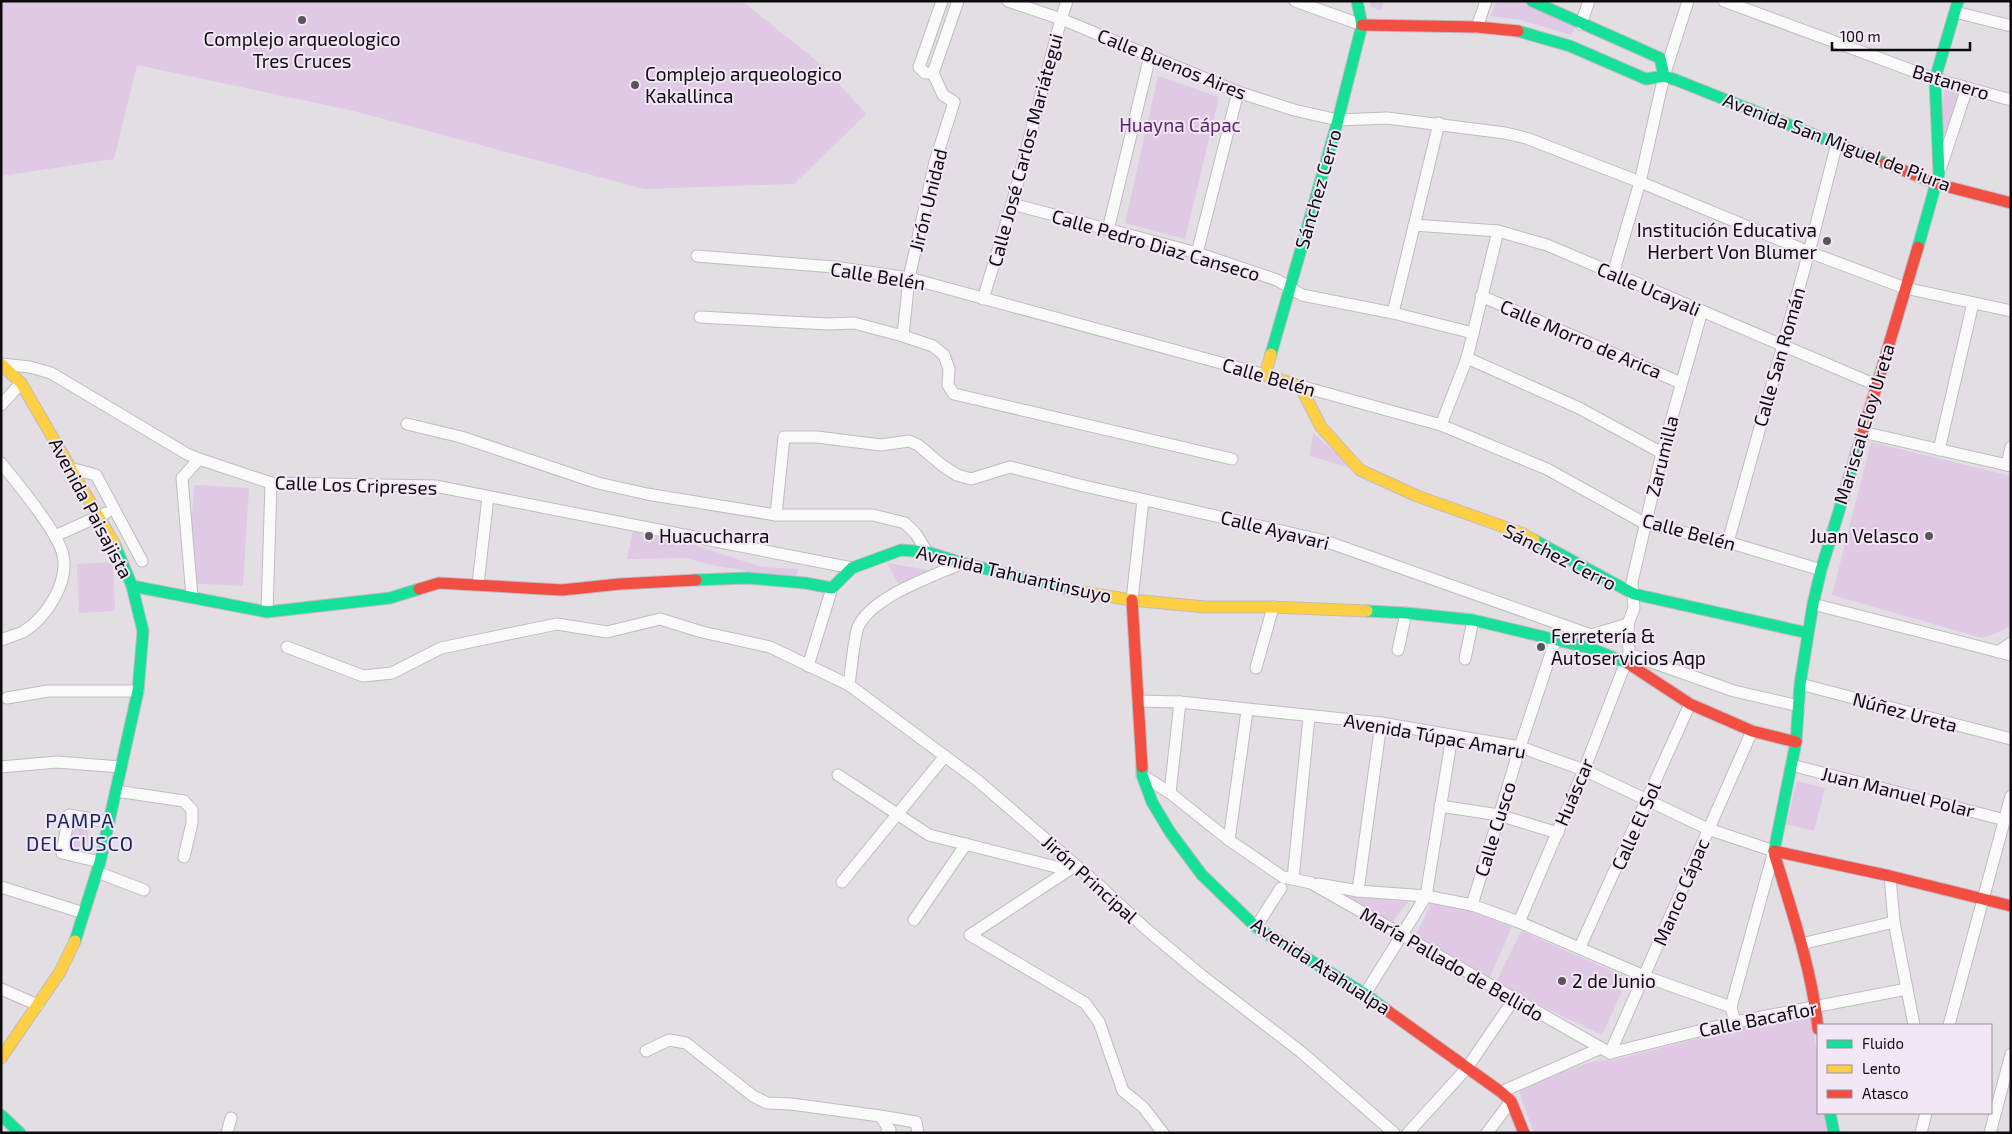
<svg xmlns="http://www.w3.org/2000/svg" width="2012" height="1134" font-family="'Exo 2',sans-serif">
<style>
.green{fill:#dfc9e5}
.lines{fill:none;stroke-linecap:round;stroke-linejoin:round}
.street-casing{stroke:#c0bbc1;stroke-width:13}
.fast-casing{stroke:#c0bbc1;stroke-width:13}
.slow-casing{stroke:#c0bbc1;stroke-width:13}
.jam-casing{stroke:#c0bbc1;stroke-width:13}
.street{stroke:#fbfafb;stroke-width:11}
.fast{stroke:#16e098;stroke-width:11}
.slow{stroke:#ffcf43;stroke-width:11}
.jam{stroke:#f24e42;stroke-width:11}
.poi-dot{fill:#59545a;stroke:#f2e7f5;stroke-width:2}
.labels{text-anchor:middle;stroke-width:4;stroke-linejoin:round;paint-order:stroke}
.poi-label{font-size:19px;fill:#0e0a0f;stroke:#f2e7f5;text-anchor:start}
.street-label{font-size:19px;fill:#0e0a0f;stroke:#f2e7f5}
.park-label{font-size:19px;fill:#60256f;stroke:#f2e7f5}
.neighbourhood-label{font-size:20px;letter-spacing:1px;fill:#18255c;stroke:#f2e7f5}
</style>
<rect width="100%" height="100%" fill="#e3dee4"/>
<g class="green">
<path d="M1,1H742L823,66L866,114L794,184L644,189L354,111L137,65L114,159L1,176Z"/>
<path d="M1370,1H1384L1381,11L1371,7Z"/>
<path d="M1497,1H1524L1577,23L1571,35L1521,20L1490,16Z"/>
<path d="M1158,76L1219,97L1185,239L1125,223Z"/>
<path d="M1949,87L1959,93L1947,138L1941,136L1944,89Z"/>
<path d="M1313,433L1354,469L1310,456Z"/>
<path d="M1871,442L2011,476V625L2002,631L1982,638L1832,595Z"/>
<path d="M194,485L249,488L243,586L188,583Z"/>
<path d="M634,525L762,567L799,569L795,578L717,566L685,558L627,559Z"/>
<path d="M113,562L115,611L79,613L77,564Z"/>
<path d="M887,563L928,570L898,584Z"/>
<path d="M1797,781L1825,788L1814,831L1786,824Z"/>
<path d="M72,820L90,823L86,851L68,848Z"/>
<path d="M1344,895L1408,902L1391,923Z"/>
<path d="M1431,903L1472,911L1512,927L1489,979L1415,938Z"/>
<path d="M1521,931L1628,978L1602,1035L1495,984Z"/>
<path d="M1810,1010L1818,1060V1113H1826L1830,1133H1534L1519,1093L1526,1085L1594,1061L1613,1060Z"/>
</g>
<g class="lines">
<g class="street-casing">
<g id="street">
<path d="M942,1L919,67L925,73H933L958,1"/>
<path d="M1008,1L1061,19L1238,92L1294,110L1338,120L1387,118L1505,133L1526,138L1640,182L1809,252L1905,288L2011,311"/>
<path d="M1295,1L1362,25"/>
<path d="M1724,1L1935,79L2011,100"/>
<path d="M1955,12L2011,26"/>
<path d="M1581,24L1589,1"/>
<path d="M1477,27L1486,1"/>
<path d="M1941,167L1967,88"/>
<path d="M1012,204L1197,253L1277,280L1302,295L1393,313L1473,333"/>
<path d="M1414,225L1498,231L1547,245L1876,385"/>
<path d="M1108,230L1150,56"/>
<path d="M1197,253L1238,92"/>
<path d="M697,256L834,267L909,278L1265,375"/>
<path d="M1613,274L1640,182L1664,76L1688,1"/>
<path d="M1481,296L1681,383"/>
<path d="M983,299L1012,204L1061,19L1067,1"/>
<path d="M1393,313L1439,123"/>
<path d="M700,317L828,324L854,323L903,336L933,346L944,355L949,369L948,385L954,394L1232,459"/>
<path d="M903,336L909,278L935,162L954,102L943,95L933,73"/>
<path d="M1467,358L1579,408L1662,453"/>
<path d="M1,364L30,367L51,373L187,454L199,459L271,483L435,486L852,568"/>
<path d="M1300,386L1441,425L1547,469L1646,524L1728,542L1821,570"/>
<path d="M1,405L21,383"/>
<path d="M407,424L461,437L598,483L647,494L776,515H873L905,523L916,534L927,552"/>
<path d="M1441,425L1467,358L1498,231"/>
<path d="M1862,432L2011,466"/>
<path d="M1939,450L1973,303"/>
<path d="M1,463C17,483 58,532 63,555C69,583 46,618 23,632C16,635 8,637 1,640"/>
<path d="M2007,465L2011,447"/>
<path d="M70,468L96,475L142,561"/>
<path d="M776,515L784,437H817L881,445L909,441L918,445L943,466L957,475L971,479L1010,467L1080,485L1325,541L1591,635"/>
<path d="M55,536L106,513"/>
<path d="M1728,542L1809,252L1837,143"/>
<path d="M478,584L488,497"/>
<path d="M192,597L182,478L199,459"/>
<path d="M1132,600L1143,500"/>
<path d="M1813,604L2011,655"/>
<path d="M267,612L271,483"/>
<path d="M1591,635L1628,624"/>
<path d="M287,647L363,676L392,673L441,648L557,624L607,632L660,619L702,632L770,647L849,685L977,780L1101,887L1146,929L1201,975L1300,1051L1394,1133"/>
<path d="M1398,650L1406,613"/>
<path d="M1998,652L2011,643"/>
<path d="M1629,654L1734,691L1799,706"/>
<path d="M1465,659L1473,620"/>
<path d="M808,666L832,588"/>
<path d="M1256,668L1273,607"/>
<path d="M1800,684L2011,739"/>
<path d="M849,685C851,672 854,637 858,627C872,596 932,577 962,563"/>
<path d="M7,698L48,691H138"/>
<path d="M1138,701L1180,702L1381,723L1520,747L1584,770L1708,829L1774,851L1731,1007L1735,1022"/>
<path d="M1791,765L2005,820"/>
<path d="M1,767L57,762L120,767"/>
<path d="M838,775L929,835L1068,870"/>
<path d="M1142,775L1170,793L1229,840L1283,877L1311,883L1610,1053"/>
<path d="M116,791L184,801L192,810V823L184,857"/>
<path d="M1170,793L1180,702"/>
<path d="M1440,806L1499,815L1558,833"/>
<path d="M1229,840L1247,711"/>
<path d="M100,862L62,853L69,815L109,822"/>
<path d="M1075,866L970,935L1085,1003L1099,1022L1123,1091L1143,1107L1163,1133"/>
<path d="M97,872L144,890"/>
<path d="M1890,876L1894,922L1914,1025"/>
<path d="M1293,879L1309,717"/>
<path d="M842,882L945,756"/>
<path d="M1318,884L1358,891L1426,896L1472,905L1519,922L1644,976L1731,1007"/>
<path d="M1,887L84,913"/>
<path d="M1358,891L1381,723"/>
<path d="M1472,905L1520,747L1556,638"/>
<path d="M914,920L966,844"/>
<path d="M1519,922L1584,770L1629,654L1628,624L1634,608L1632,582L1662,453L1702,311"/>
<path d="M1256,927L1281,888"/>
<path d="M1801,944L1894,922"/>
<path d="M1580,947L1690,704"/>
<path d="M1,989L38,1005"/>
<path d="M1365,994L1426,896L1452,736"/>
<path d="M1949,1025L2011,796"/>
<path d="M646,1051L669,1040L686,1043L753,1096L767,1103L791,1104L880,1116L890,1130L886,1133"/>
<path d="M1610,1053L1752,731"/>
<path d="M1610,1053L1735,1022L1907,989"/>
<path d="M1501,1092L1601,1048"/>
<path d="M880,1116L916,1122L918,1133"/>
<path d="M227,1133L231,1118"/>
<path d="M1408,1133L1467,1068L1514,999"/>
<path d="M1487,1133L1511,1101"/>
<path d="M1921,1133L1926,1113"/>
<path d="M1990,1133L2011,1054"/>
</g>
</g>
<g class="fast-casing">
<g id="fast">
<path d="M1532,1L1660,58L1664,76"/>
<path d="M1518,31L1570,46L1646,79L1664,76L1676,80L1885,163"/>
<path d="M1918,247L1939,173L1935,79L1958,1"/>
<path d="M1271,354L1338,120L1362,25L1357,1"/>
<path d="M1534,540L1634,594L1808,633"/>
<path d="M696,580L748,578L805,583L832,588L852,568L901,550L927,552L962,563L1075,591"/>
<path d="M132,586L267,612L390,598L419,589"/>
<path d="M1367,611L1406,613L1473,620L1590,648L1629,664"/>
<path d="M1142,767V775L1152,802L1170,832L1202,875L1256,927L1365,994L1385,1009"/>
<path d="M1775,856L1774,851L1796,742L1800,684L1813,604L1821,570L1859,445"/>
<path d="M75,941L100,862L138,691L143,631L132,586L115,545"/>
<path d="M1830,1113L1834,1133"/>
<path d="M1,1115L20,1133"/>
</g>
</g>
<g class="slow-casing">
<g id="slow">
<path d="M1271,354L1265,375L1300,386L1321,427L1360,470L1417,496L1521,533L1534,540"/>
<path d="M1,364L21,383L115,545"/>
<path d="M1075,591L1132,600L1205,607H1273L1367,611"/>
<path d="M1,1058L60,972L75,941"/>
</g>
</g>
<g class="jam-casing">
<g id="jam">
<path d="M1362,25L1477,27L1518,31"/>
<path d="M1885,163L1937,184L2011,203"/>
<path d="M1859,445L1918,247"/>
<path d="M419,589L439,583L562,590L620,584L696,580"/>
<path d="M1132,600L1142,767"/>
<path d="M1629,664L1690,704L1752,731L1796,742"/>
<path d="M1774,851L1890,876L2011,906"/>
<path d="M1775,856C1792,912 1812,970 1818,1029"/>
<path d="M1385,1009L1501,1092L1511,1101L1524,1133"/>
</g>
</g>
<use href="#street" class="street"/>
<use href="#fast" class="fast"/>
<use href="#slow" class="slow"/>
<use href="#jam" class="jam"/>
</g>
<g class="poi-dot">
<circle cx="302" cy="20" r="5"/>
<circle cx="635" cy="85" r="5"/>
<circle cx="1827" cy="241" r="5"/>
<circle cx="649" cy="536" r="5"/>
<circle cx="1929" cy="536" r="5"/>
<circle cx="1541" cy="647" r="5"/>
<circle cx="1562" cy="981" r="5"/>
</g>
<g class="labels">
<g class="poi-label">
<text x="302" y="46" text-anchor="middle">Complejo arqueologico<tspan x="302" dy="22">Tres Cruces</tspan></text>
<text x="645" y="81">Complejo arqueologico<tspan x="645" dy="22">Kakallinca</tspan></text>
<text x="1817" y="237" text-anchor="end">Institución Educativa<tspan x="1817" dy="22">Herbert Von Blumer</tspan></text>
<text x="659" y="543">Huacucharra</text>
<text x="1919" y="543" text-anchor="end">Juan Velasco</text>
<text x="1551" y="643">Ferretería &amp;<tspan x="1551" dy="22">Autoservicios Aqp</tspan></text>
<text x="1572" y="988">2 de Junio</text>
</g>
<g class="street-label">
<text transform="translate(1172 64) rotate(22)" y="7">Calle Buenos Aires</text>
<text transform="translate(1951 82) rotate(17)" y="7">Batanero</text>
<text transform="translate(1837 142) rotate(21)" y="7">Avenida San Miguel de Piura</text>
<text transform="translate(1025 150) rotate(-75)" y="7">Calle José Carlos Mariátegui</text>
<text transform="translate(1318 189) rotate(-74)" y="7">Sánchez Cerro</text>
<text transform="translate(928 200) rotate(-76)" y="7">Jirón Unidad</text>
<text transform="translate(1156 245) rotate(16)" y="7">Calle Pedro Diaz Canseco</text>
<text transform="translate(878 276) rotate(9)" y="7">Calle Belén</text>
<text transform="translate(1649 289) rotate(23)" y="7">Calle Ucayali</text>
<text transform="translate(1581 339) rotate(23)" y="7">Calle Morro de Arica</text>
<text transform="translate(1779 357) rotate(-74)" y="7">Calle San Román</text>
<text transform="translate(1269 377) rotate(16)" y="7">Calle Belén</text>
<text transform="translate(1864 424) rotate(-73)" y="7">Mariscal Eloy Ureta</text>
<text transform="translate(1662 456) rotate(-76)" y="7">Zarumilla</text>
<text transform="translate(356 485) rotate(2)" y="7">Calle Los Cripreses</text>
<text transform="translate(91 508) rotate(62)" y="7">Avenida Paisajista</text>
<text transform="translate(1275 530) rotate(14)" y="7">Calle Ayavari</text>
<text transform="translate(1689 532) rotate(15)" y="7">Calle Belén</text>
<text transform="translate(1560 557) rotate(27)" y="7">Sánchez Cerro</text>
<text transform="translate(1014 574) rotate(13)" y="7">Avenida Tahuantinsuyo</text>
<text transform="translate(1905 712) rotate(15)" y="7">Núñez Ureta</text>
<text transform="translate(1435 736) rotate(10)" y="7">Avenida Túpac Amaru</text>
<text transform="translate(1574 792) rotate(-67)" y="7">Huáscar</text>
<text transform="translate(1898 792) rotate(14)" y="7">Juan Manuel Polar</text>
<text transform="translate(1636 826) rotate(-66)" y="7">Calle El Sol</text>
<text transform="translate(1495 829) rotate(-73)" y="7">Calle Cusco</text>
<text transform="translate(1090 879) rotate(42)" y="7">Jirón Principal</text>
<text transform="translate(1681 892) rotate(-67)" y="7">Manco Cápac</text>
<text transform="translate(1452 964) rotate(30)" y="7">María Pallado de Bellido</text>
<text transform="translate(1321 966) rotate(33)" y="7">Avenida Atahualpa</text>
<text transform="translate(1758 1019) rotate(-11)" y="7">Calle Bacaflor</text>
</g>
<g class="park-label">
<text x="1180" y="132">Huayna Cápac</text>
</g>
<g class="neighbourhood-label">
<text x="80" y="828">PAMPA<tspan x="80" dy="23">DEL CUSCO</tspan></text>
</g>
</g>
<rect width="2012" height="1134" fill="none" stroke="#0e0a0f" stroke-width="5"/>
<rect x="1817" y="1024" width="175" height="90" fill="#f2e7f5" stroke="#978f99"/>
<rect x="1827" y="1040" width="25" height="8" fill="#16e098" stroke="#978f99"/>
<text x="1862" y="1049" font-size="15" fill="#0e0a0f">Fluido</text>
<rect x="1827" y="1065" width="25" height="8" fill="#ffcf43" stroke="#978f99"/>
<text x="1862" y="1074" font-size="15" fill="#0e0a0f">Lento</text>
<rect x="1827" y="1090" width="25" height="8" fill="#f24e42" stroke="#978f99"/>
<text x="1862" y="1099" font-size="15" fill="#0e0a0f">Atasco</text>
<path d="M1832 42v8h138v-8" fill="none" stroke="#0e0a0f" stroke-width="2.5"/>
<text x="1840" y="42" font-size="15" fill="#0e0a0f" stroke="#f2e7f5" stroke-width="4" paint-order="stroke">100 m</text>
</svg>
